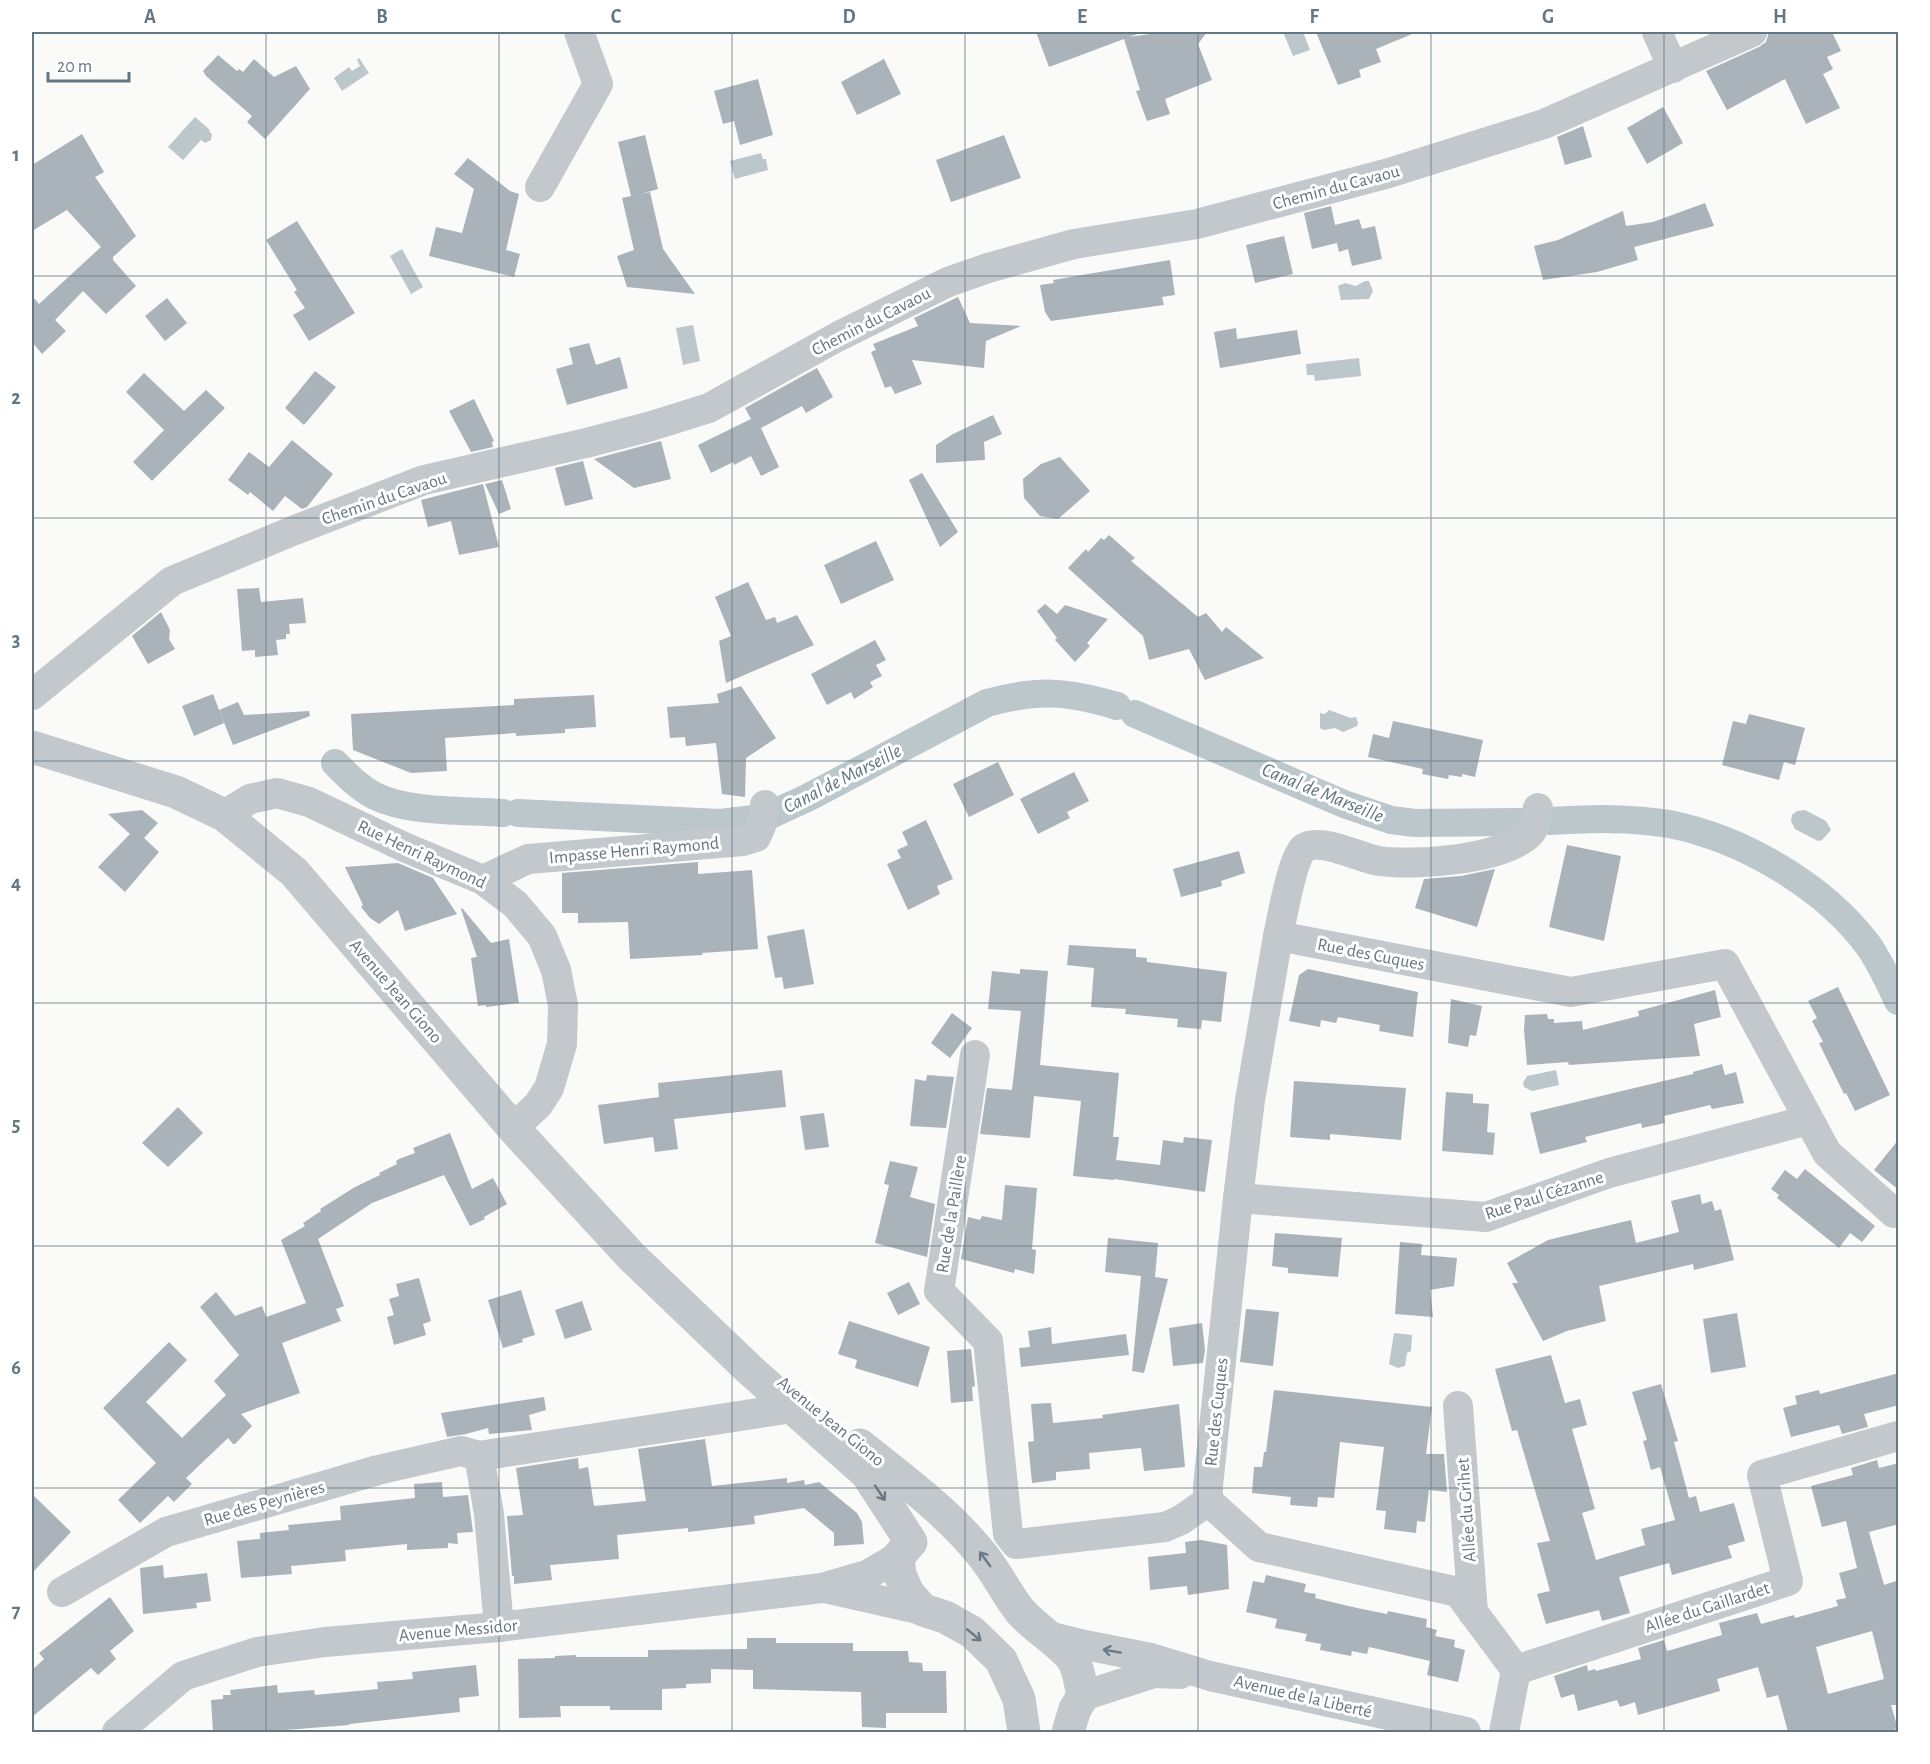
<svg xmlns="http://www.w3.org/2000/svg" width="1930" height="1764" font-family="'Alegreya Sans',sans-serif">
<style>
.water{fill:#bbc7cb}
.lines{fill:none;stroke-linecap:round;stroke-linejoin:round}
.canal{stroke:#bbc7cb;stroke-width:28}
.building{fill:#aab3b9;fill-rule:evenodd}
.minor{stroke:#c3c8cc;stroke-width:30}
.tertiary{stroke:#c3c8cc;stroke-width:33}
.oneway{stroke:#6a7a87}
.grid{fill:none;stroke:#657683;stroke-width:1.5;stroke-opacity:0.55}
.labels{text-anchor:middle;stroke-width:6;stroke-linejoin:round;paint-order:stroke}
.street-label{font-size:18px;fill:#657683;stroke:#fff}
.water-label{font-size:20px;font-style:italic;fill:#60757c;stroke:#fff}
.neatline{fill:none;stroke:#657683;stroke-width:2}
.grid-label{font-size:20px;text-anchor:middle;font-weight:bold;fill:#657683}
</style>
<rect width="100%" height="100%" fill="#fafaf8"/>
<g class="water">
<path d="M1283,32H1303L1310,50L1293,56Z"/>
<path d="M359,58L369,73L342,91L334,78L349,67L352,71L360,66L357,60Z"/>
<path d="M195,117L210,130L209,131L212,134L211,140L205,143L201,140L183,160L168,147Z"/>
<path d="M761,153L763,159H766L768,170L735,179L730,161Z"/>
<path d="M402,249L423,287L411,294L390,256Z"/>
<path d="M1365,281H1369L1373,291L1369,299L1341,300L1338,286L1345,283L1356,286Z"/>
<path d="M693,325L700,361L683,365L676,328Z"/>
<path d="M1359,358L1361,376L1315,381L1314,375H1307L1306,364Z"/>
<path d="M1329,710L1351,718L1356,717L1358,723L1357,726L1343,732L1335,728L1324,730L1320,728V713L1325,714Z"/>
<path d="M1805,810L1826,821L1831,830L1822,840L1818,841L1795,829L1791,821L1792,815L1797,811Z"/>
<path d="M1556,1070L1559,1085L1532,1091L1524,1087L1523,1083L1527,1076Z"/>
<path d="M1394,1333L1412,1335L1411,1351L1407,1353L1405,1366L1398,1368L1389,1364Z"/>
</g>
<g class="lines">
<g class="canal">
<path d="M1135,714L1344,804L1391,820L1415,823L1521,822"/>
<path d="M335,763C347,775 359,788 375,796C410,813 463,810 503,813"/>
<path d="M518,813L720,823L754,819"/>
<path d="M770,815L807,798L987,703C1038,689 1067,691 1117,706"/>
<path d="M1550,821C1590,819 1629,817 1669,824C1741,838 1823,885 1868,945C1880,962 1889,982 1898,1001"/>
</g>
</g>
<g class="building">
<path d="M1036,32H1137L1138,34L1129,37L1164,32H1207L1198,44L1212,80L1165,99L1170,114L1147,121L1136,91L1140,90L1124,39L1049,67Z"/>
<path d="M1316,32H1417L1376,49L1381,62L1359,70L1361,77L1338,85Z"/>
<path d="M1769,32H1832L1841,51L1827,57L1833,69L1823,74L1840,108L1806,124L1785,79L1727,110L1706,71L1759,47L1766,42Z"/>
<path d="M218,55L237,71L239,69L243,72L254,59L274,77L296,66L310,89L265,139L247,122L252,116L206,76L203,71Z"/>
<path d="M884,59L901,94L857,115L841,82Z"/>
<path d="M758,79L773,135L740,145L734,121L723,124L714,91Z"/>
<path d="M1663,107L1683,143L1647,164L1627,128Z"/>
<path d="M1583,126L1592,157L1565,165L1557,137Z"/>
<path d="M82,134L104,172L95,177L136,236L113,257V260L136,286L106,314L83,291L55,320L66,331L42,354L33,343L32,345V296L39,304L101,247L67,210L32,231V165Z"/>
<path d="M645,135L658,189L641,194L650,192L663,249L695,294L627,287L617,256L634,250L622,198L631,196L618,142Z"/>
<path d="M1004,135L1021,178L951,202L936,160Z"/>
<path d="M468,158L510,191L519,194L506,250L520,254L514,277L429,256L436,227L462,233L474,189L454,174Z"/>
<path d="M1705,203L1714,226L1634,247L1638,260L1597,272L1543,280L1534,246L1558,240L1623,211L1626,226L1653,222Z"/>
<path d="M1331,206L1335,225L1359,219L1362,229L1375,226L1382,259L1352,266L1348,249L1339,252L1337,243L1312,249L1304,213Z"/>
<path d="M297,221L355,313L309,341L293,315L305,308L294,292L297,290L266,240Z"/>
<path d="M1284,236L1293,274L1255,283L1246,245Z"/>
<path d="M1170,260L1175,295L1162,297L1164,305L1051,321L1045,312L1040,285L1054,283L1053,280Z"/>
<path d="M958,297L970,323L1021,326L986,341L984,368L912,360L922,384L895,394L891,386L885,388L871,352L876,350L873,344L918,326L914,318Z"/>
<path d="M167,298L187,323L165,341L145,316Z"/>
<path d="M1236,328L1237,339L1297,330L1301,354L1220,368L1214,332Z"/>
<path d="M589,343L596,365L620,357L628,388L567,405L556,369L573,364L569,348Z"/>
<path d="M817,368L833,397L806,413L802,406L761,428L779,467L761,476L751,456L734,465L733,462L711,473L698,445L751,419L745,408Z"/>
<path d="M315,371L336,387L304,425L285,408Z"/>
<path d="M144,373L184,411L206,390L225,408L152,481L133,462L164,430L126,392Z"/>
<path d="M474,399L494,441L492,442L493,447L471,452L449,411Z"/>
<path d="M993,415L1002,434L984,442L985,460L936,463V445L953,434Z"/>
<path d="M292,440L333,474L307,507L302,509L285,496L273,511L250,492L248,495L228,480L249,452L269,467Z"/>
<path d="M661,441L671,479L634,488L594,459Z"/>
<path d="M1060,457L1090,491L1058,519L1040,516L1024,498L1023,479L1041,464Z"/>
<path d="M583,461L593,499L565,506L555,468Z"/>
<path d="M922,473L958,532L940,547L909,480Z"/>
<path d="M502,480L511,509L499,514L485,484Z"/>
<path d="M483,484L499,547L459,555L451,521L428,527L421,500Z"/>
<path d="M1109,535L1135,558L1131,561L1198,617L1206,613L1222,632L1226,627L1264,658L1205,680L1189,649L1149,660L1143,636L1068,568L1086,549L1088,552L1101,538L1104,540Z"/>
<path d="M876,541L894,580L841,604L824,565Z"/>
<path d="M748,582L766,620L775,617L777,623L797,615L814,645L726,683L719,641L731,636L715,597Z"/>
<path d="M259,588L261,602L303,598L306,623L289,624L290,634H286V639L276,640L278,655L255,657V650L242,651L237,589Z"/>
<path d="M1045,604L1057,614L1065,605L1108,619L1087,643L1090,646L1075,662L1055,640L1057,638L1037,611Z"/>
<path d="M161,612L170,630L169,639L175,649L148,664L132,636Z"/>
<path d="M875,640L886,660L876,665L882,676L870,682L873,687L854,699L851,692L827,705L811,674Z"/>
<path d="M741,686L776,738L746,758L745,797L722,794L716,743L686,746L685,737L670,738L667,707L719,703L717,694Z"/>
<path d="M213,694L224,723L194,736L182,706Z"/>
<path d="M594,695L596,727L565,729V733L516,736V733L445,738L447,771L411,773L353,750L351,714L514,705V699Z"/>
<path d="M238,702L244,715L309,711L310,716L233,745L219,710Z"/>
<path d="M1749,714L1805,728L1795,765L1784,762L1779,780L1722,765L1733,721L1746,724Z"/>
<path d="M1393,721L1483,740L1475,777L1462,774V777L1449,775L1448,779L1422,774L1423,769L1368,757L1373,734L1389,738Z"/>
<path d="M998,762L1014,795L969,817L953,784Z"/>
<path d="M1074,772L1089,801L1067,812L1070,818L1038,834L1020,799Z"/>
<path d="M142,810L158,823L144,838L159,852L125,892L98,867L130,834L108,814Z"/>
<path d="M926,820L953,879L937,886L940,894L908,910L887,864L901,858L897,850L908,845L902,832Z"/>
<path d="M1567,845L1621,856L1604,941L1549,927Z"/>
<path d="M1239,851L1245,873L1221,881L1222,886L1181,897L1173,869Z"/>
<path d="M698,862V874L752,870L758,949L702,953L703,955L630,959L628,922L578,923V913H562V873Z"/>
<path d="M398,863L433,878L457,914L405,931L398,910L379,924L370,918L361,907L363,905L345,867Z"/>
<path d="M1495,869L1477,927L1415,908L1424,879L1461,876Z"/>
<path d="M462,908L491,943L509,939L519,1003L486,1007V1005L478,1006L471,958L477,957L461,909Z"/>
<path d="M804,929L814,984L784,989L782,977L775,978L767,936Z"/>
<path d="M1069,945L1136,949V957L1147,958V962L1227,972L1221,1022L1202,1020L1201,1029L1177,1027L1178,1019L1125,1014L1126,1009L1091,1007L1094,968L1067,965Z"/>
<path d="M1020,969L1048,971L1040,1065L1119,1073L1113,1137H1119L1116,1160L1160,1165L1163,1140L1183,1143L1184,1137L1212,1140L1205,1192L1114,1179V1180L1073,1176L1081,1101L1034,1096L1030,1138L980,1134L987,1088L1012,1090L1021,1011L988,1009L992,971L1020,974Z"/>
<path d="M1308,969L1418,992L1413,1037L1379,1031L1380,1025L1338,1017L1336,1023L1321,1020L1320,1027L1289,1021L1299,975Z"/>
<path d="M1838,987L1890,1095L1855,1111L1846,1093L1844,1094L1819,1043L1823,1042L1812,1021L1817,1018L1808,1001Z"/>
<path d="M1715,990L1721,1017L1694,1024L1700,1056L1569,1065L1568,1062L1527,1065L1524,1030L1525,1015L1547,1014L1548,1019H1554V1023L1582,1021L1583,1030L1639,1016L1638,1011Z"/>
<path d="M1451,999L1482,1006L1476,1036L1470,1035L1468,1047L1448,1043Z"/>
<path d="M952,1013L972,1028L950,1058L931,1043Z"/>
<path d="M1722,1064L1725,1075L1736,1072L1744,1103L1712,1109L1710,1105L1664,1116L1665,1123L1642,1128L1641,1123L1585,1137L1587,1142L1540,1154L1530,1113L1693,1074V1072Z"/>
<path d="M782,1070L786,1107L674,1119L678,1149L655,1152L653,1137L604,1144L598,1105L659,1097L658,1083Z"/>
<path d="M927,1075L954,1077L946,1128L910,1126L915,1079L926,1081Z"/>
<path d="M1294,1081L1406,1088L1401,1140L1330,1134V1140L1290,1137Z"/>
<path d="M1446,1092L1473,1094V1103L1489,1104L1487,1132L1495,1133L1493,1155L1442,1151Z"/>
<path d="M178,1107L203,1133L168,1167L142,1143Z"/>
<path d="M824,1113L829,1147L805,1150L800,1116Z"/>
<path d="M450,1133L472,1189L493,1178L507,1204L484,1217L485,1219L470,1226L444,1175L372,1203L318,1239L344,1306L336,1309L341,1321L282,1343L300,1393L241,1414L252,1426L235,1444H233L228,1438L186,1478L192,1484L174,1502L168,1496L140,1523L118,1500L156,1463L103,1408L169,1342L187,1360L146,1402L182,1438L226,1395L214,1381L239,1355L200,1307L216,1292L235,1316L262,1306L266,1317L306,1303L281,1240L305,1226L303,1223L321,1211L320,1209L355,1187L380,1175L379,1173L397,1164L396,1161L399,1159L415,1153L413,1148Z"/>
<path d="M1899,1139V1190L1874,1170Z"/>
<path d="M890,1161L918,1167L910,1197L935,1204L927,1257L875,1243L889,1185L884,1184Z"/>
<path d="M1805,1169L1875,1226L1862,1242L1850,1233L1839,1248L1777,1198L1779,1195L1771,1189L1785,1170L1797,1179Z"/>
<path d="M1005,1185L1037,1188L1032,1249L1036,1250L1034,1274L1015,1269L1014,1273L961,1259L968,1217L980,1220L982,1216L1002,1220Z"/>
<path d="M1700,1194L1702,1204L1712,1201L1715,1211L1721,1209L1734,1260L1694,1270L1693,1264L1599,1286L1606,1321L1567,1331L1543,1341L1512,1283H1518L1507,1263L1548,1240L1631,1220L1636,1243L1679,1232L1671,1201Z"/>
<path d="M1275,1233L1342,1238L1338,1277L1288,1273V1268L1272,1266Z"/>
<path d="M1108,1238L1158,1243L1155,1277L1168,1279L1144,1373L1132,1371L1141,1276L1105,1272Z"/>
<path d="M1400,1242L1422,1244L1421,1255L1457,1258L1454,1286L1430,1290L1433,1317L1395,1314Z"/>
<path d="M419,1278L431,1321L423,1324L426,1335L394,1345L387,1317L394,1315L389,1299L399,1296L396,1284Z"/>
<path d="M909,1282L920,1304L898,1315L887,1293Z"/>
<path d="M521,1290L535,1335L522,1339L523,1342L503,1348L488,1300Z"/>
<path d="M582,1301L592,1330L565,1339L555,1310Z"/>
<path d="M1246,1309L1279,1312L1273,1366L1240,1362Z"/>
<path d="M1737,1313L1746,1367L1711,1373L1703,1319Z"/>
<path d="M849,1321L930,1347L918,1387L855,1368L857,1360L838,1354Z"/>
<path d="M1202,1323L1205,1350L1203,1363L1173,1366L1169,1328Z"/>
<path d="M1051,1327L1052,1344L1126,1334L1129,1355L1021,1367L1019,1348L1030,1347L1028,1331Z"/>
<path d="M971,1349L975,1386L972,1387L973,1401L951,1403L947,1351Z"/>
<path d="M1551,1355L1565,1403L1580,1399L1587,1425L1572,1429L1595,1509L1582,1513L1596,1560L1645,1545L1641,1529L1675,1520L1660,1467L1651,1470L1643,1441L1647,1440L1632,1392L1661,1384L1678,1441L1674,1442L1689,1498L1696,1496L1700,1512L1734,1503L1745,1541L1728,1546L1732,1558L1672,1575L1669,1563L1619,1577L1630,1613L1602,1621L1599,1610L1546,1624L1537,1594L1550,1591L1537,1543L1550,1541L1517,1430L1512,1431L1495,1369Z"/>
<path d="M1899,1373V1405L1864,1414L1868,1427L1842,1434L1839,1425L1791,1437L1783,1408L1797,1404L1795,1396L1819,1390L1820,1394Z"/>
<path d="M1274,1390L1432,1407L1426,1454H1444L1447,1492L1429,1490L1425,1522L1417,1521L1416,1533L1384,1529L1386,1511L1376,1510L1384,1447L1340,1442L1334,1498L1318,1497L1317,1507L1290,1505L1291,1497L1252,1493L1254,1467H1262L1264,1452H1266Z"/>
<path d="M544,1397L546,1410L529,1415L532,1430L489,1434L488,1428L466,1434L447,1437L441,1413Z"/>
<path d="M1051,1403L1053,1423L1103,1418L1102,1415L1179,1404L1185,1467L1144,1471L1141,1448L1089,1453L1090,1469L1056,1472V1480L1032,1483L1028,1442L1034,1441L1031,1404Z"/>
<path d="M705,1439L712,1486L787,1478V1483L804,1480L805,1485L819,1482L857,1513L862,1522L864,1544L834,1546V1533L804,1508L754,1516L755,1524L688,1532V1528L617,1535L619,1559L550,1565L552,1580L514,1584V1576H512L507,1516L523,1515L516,1468L578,1458L579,1469L588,1467L594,1506L646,1501L638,1449Z"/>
<path d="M1877,1460L1879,1468L1899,1463V1524L1869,1532L1884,1585L1899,1580V1705H1891L1898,1729L1883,1732H1788L1778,1695L1767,1698L1758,1667L1717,1679L1720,1691L1638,1715L1635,1702L1620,1707L1617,1700L1578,1711L1574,1694L1561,1698L1554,1676L1587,1665L1588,1671L1595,1669L1596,1671L1641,1659L1638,1648L1664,1640L1667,1651L1722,1635L1719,1623L1757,1613L1761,1624L1794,1615L1795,1618L1838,1606L1836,1600L1846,1598L1839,1573L1857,1568L1846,1521L1822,1527L1811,1486L1853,1475L1851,1468ZM1872,1631L1884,1679L1828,1694L1816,1647Z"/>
<path d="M442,1482L443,1497L468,1495L473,1532L457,1533L458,1544L448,1543V1548L407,1550V1544L345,1550L346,1561L291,1566L292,1574L241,1578L237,1541L260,1539V1533L289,1530L288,1525L341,1520L340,1506L415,1498L414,1484Z"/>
<path d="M32,1494L71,1532L32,1573Z"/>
<path d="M1201,1540L1227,1545L1229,1589L1188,1595L1187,1586L1150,1590L1148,1557L1186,1553L1185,1542Z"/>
<path d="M163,1565L164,1578L207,1573L211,1601L196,1603L197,1608L143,1614L140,1568Z"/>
<path d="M1266,1575L1306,1584L1304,1592L1316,1594L1315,1598L1357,1608L1387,1614L1388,1611L1427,1619L1426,1627L1437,1630L1435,1636L1455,1640L1454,1647L1465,1650L1458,1682L1427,1675L1430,1661L1369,1647L1367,1654L1352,1651L1351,1656L1320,1650L1321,1644L1305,1641L1307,1634L1275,1628L1277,1619L1246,1612L1253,1581L1264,1583Z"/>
<path d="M110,1597L134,1631L110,1651L116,1659L98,1675L91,1668L32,1717V1670L44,1659L39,1653Z"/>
<path d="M747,1638H776V1643H853V1651H908L909,1662L922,1663L923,1671H946L947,1713H886V1728L862,1727L861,1692L753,1689V1670L711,1669V1683L686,1684V1688L662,1689V1710H610V1706H560L561,1717L519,1718L518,1659L555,1658V1656L576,1655V1657H648V1650L747,1649Z"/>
<path d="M476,1665L479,1696L459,1698L460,1712L349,1724V1725L260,1732H213L211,1700L223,1699V1695H231L230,1690L277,1685L278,1693L314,1690L315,1695L378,1689L377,1682L413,1679L412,1672Z"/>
</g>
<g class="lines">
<g class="minor">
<path d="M1657,32L1673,68"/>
<path d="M540,187L598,84L579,32"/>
<path d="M32,695L172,581L295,530L424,480L586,443L648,427L709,408L837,337L948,282L988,268L1074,244L1197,224L1389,173L1544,124L1752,32"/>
<path d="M224,815L250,799L277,793L309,802L404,847L483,880L515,904L542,936L556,970L563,1005L562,1044L549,1088L538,1105L513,1128"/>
<path d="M483,880L528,859L743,841L756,837L761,826L765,805"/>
<path d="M1278,936C1282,919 1292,858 1304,848C1319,837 1361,858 1379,861C1415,866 1504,860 1530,833C1535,828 1536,816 1538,808"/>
<path d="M975,1055L939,1291L988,1341L1008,1534L1016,1544L1165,1527L1181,1520L1208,1501L1259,1547L1458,1592L1516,1670"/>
<path d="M1238,1198L1486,1217L1609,1173L1808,1120"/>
<path d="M1458,1406L1473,1613"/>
<path d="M479,1456L792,1408"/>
<path d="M1208,1501V1486L1238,1198L1250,1100L1278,936L1571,992L1725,964L1827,1153L1894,1213"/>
<path d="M825,1588L923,1610"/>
<path d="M62,1592L166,1532L378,1470L461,1451L479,1456L489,1514L499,1627"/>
<path d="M1048,1636L1085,1645L1151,1658L1210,1676L1466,1732"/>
<path d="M1083,1696L1154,1673L1180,1674"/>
<path d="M117,1732L183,1676L257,1652L325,1642L499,1627L822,1588L867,1575L898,1557"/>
<path d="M1504,1732L1516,1670L1788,1581L1762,1475L1898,1436"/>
</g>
<g class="tertiary">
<path d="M32,747L176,792L224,815L294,872L513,1128L632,1257L749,1369L867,1474L911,1542L898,1557L900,1575L908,1593L923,1610L945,1617L972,1632L1001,1660L1019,1699L1024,1732"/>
<path d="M860,1445C901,1478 945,1510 979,1551C995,1569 1005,1592 1020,1611C1035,1628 1056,1640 1071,1657C1079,1667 1080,1683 1083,1696L1075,1709L1068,1732"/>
</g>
</g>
<defs><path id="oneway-shaft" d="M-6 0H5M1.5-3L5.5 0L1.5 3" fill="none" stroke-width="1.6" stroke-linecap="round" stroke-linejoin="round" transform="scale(1.5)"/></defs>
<g class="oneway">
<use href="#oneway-shaft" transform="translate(880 1493) rotate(56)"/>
<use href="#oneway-shaft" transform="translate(985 1559) rotate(-126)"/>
<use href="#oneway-shaft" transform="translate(974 1635) rotate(40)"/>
<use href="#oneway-shaft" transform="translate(1112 1651) rotate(-170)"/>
</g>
<path class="grid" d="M266,32V1732M499,32V1732M732,32V1732M965,32V1732M1198,32V1732M1431,32V1732M1664,32V1732M32,276H1898M32,518H1898M32,761H1898M32,1003H1898M32,1246H1898M32,1488H1898"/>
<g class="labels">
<g class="street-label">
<text transform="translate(1336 187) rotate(-15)" y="6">Chemin du Cavaou</text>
<text transform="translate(871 321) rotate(-27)" y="6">Chemin du Cavaou</text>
<text transform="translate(384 498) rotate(-19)" y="6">Chemin du Cavaou</text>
<text transform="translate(634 850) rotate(-5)" y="6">Impasse Henri Raymond</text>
<text transform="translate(422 854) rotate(25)" y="6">Rue Henri Raymond</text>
<text transform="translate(1371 954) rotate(11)" y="6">Rue des Cuques</text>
<text transform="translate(396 991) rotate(49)" y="6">Avenue Jean Giono</text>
<text transform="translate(1544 1195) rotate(-18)" y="6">Rue Paul Cézanne</text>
<text transform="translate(951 1214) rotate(-81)" y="6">Rue de la Paillère</text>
<text transform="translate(1216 1412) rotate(-84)" y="6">Rue des Cuques</text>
<text transform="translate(831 1421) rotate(39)" y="6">Avenue Jean Giono</text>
<text transform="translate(264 1503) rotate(-16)" y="6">Rue des Peynières</text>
<text transform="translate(1466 1510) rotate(-94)" y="6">Allée du Grihet</text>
<text transform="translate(1707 1607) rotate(-18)" y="6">Allée du Gaillardet</text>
<text transform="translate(458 1630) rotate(-5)" y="6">Avenue Messidor</text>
<text transform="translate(1303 1696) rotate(13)" y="6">Avenue de la Liberté</text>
</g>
<g class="water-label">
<text transform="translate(842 778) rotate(-27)" y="7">Canal de Marseille</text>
<text transform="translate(1323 792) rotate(22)" y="7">Canal de Marseille</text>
</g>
</g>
<rect width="1930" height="1764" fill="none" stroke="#ffffff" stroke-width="66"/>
<path d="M48 72v9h81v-9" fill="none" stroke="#657683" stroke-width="3"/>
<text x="57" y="72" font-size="18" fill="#657683" stroke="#ffffff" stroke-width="4.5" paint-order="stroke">20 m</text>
<rect x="33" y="33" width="1864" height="1698" class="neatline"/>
<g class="grid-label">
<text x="150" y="23">A</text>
<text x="382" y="23">B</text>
<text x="616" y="23">C</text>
<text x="849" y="23">D</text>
<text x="1082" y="23">E</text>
<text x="1314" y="23">F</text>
<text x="1548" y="23">G</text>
<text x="1780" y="23">H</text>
<text x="16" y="161">1</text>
<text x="16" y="404">2</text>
<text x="16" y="646">3</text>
<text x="16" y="889">4</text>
<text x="16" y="1131">5</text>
<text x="16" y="1374">6</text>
<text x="16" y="1617">7</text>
</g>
</svg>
